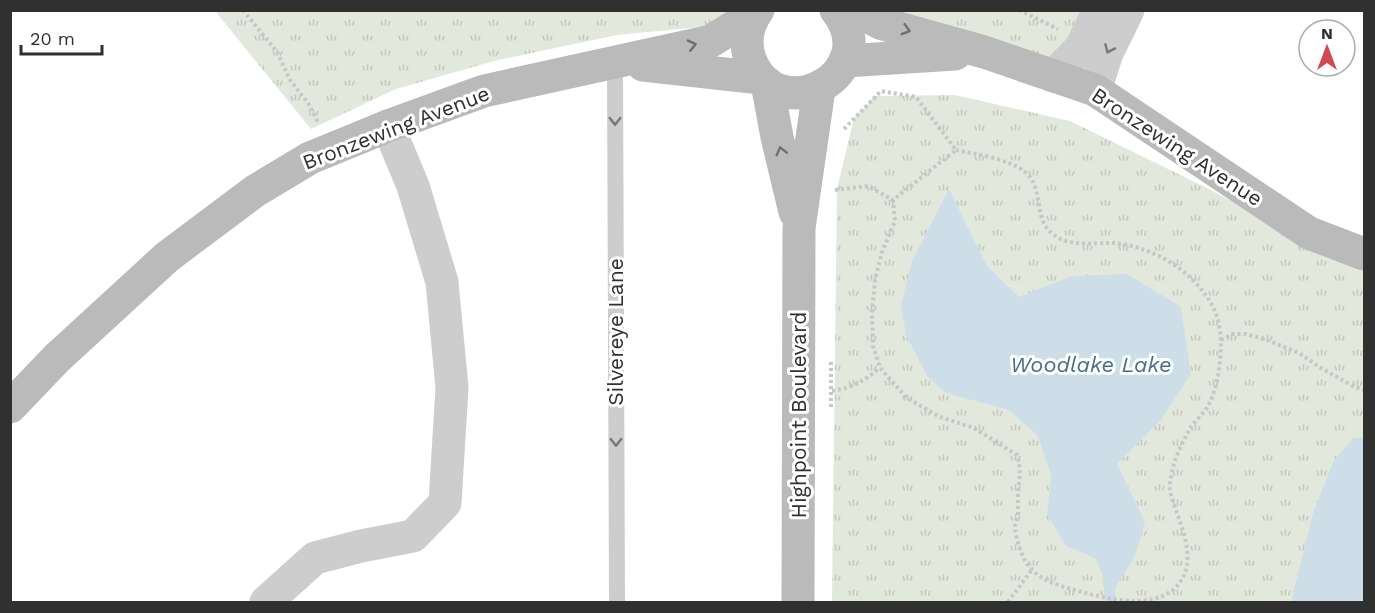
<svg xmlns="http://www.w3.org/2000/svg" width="1375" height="613" font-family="'Work Sans',sans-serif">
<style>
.park{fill:url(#park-tufts)}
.water{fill:#cedee9}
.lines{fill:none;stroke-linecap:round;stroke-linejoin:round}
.path{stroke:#c7c7c7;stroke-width:4;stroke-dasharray:3 3;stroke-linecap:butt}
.lane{stroke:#cdcdcd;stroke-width:16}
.street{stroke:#cdcdcd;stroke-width:33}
.secondary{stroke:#bababa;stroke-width:33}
.oneway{stroke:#6e6e6e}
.oneway2{stroke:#777}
.labels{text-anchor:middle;stroke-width:6;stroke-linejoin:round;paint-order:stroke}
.street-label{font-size:21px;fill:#303030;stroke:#fff}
.water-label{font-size:22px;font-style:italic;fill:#476e89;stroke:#fff}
</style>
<defs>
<pattern id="park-tufts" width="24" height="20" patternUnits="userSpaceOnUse" patternTransform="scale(1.5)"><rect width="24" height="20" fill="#e3e8dd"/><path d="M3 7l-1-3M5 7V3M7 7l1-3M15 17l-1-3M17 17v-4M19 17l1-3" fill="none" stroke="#c3c7be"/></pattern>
</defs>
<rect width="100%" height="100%" fill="#fff"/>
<g class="park">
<path d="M215,11H745L732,24L617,35L494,61L396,89L311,129Z"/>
<path d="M879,11H1094L1063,63Z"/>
<path d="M955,95L1070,121L1205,187L1364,271V602H832L837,189L854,118L875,96Z"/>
</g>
<g class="water">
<path d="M949,189L987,266L1019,297L1072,276L1127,274L1181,307L1191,374L1160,421L1117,464L1145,522C1141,534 1139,548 1133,559C1126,573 1111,585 1116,602H1106L1102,573L1095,558L1066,546L1047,515L1051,475L1038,436L1009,410L946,393L927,376L906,335L901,304L912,261Z"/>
<path d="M1364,437V602H1291L1313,513L1333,462L1353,438Z"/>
</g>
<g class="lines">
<g class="path">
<path d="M243,10L277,52L290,80L308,103L319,124"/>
<path d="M1019,10L1058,29"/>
<path d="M844,129L881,91L916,97L956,150"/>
<path d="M956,150C975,154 1010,159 1025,172C1045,188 1032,220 1054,235C1070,247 1093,243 1111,243C1152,245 1196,272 1214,309C1226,333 1221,382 1208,406C1204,413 1196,420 1191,427C1184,440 1176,454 1173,468C1171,477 1168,487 1171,495C1179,523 1202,564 1174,589C1151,609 1108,599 1082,592C1056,585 1032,580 1021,552C1019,546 1016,537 1015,530C1014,525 1017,519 1018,513C1018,507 1018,501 1018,495C1019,478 1022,471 1017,455L974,428L940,417L907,398L880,368L873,346L872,315L875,280L882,252L895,221L893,200Z"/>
<path d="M835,190L868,186L893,200"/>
<path d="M1221,340L1233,334H1246L1267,340L1299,353L1321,368L1353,386L1364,390"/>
<path d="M832,391C854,387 862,382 880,368"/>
<path d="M831,407V360"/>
<path d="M1008,602L1031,571"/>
</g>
<path class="lane" d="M615,62L617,602"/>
<g class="street">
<path d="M1053,76L1081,48L1099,10"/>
<path d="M1095,90L1107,53L1128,10"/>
<path d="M266,602L315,558L361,546L413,536L445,503L452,388L442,282L413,186L388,126"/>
</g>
<g class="secondary">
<path d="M758,10C748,24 744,42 750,59C777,132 886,73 836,10"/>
<path d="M851,10L861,13L880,23L984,52L1095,90L1309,233L1364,254"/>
<path d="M845,61L955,54"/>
<path d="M643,65L761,78"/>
<path d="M767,83L777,137L795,212"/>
<path d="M10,407L57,358L167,257L255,191L310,158L388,126L484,91L711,41L756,13"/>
<path d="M798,602L799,228L819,89"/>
</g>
</g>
<defs><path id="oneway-chevron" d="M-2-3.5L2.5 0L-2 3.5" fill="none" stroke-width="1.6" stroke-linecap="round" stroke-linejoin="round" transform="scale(1.5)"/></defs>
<g class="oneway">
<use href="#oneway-chevron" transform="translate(906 30) rotate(16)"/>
<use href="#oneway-chevron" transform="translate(692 45) rotate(-13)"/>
<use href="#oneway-chevron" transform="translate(781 151) rotate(-104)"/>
</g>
<g class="oneway2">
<use href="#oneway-chevron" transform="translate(1109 49) rotate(114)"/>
<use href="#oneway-chevron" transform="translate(615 121) rotate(90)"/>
<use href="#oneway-chevron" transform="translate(616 442) rotate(90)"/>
</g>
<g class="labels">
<g class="street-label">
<text transform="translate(396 128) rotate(-21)" y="7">Bronzewing Avenue</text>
<text transform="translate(1177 147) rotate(33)" y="7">Bronzewing Avenue</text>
<text transform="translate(616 332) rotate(-90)" y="7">Silvereye Lane</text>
<text transform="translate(799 415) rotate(-90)" y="7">Highpoint Boulevard</text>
</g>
<g class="water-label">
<text x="1091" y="372">Woodlake Lake</text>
</g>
</g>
<rect width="1375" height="613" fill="none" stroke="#303030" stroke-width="24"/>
<g transform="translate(1327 48)"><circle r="28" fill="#ffffff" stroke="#acacac" stroke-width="1.5"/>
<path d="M0-4.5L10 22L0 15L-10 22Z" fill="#d1484f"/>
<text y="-9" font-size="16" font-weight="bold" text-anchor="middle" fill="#303030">N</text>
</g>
<path d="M21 45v9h81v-9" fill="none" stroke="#303030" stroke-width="3"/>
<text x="30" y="45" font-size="18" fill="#303030" stroke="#ffffff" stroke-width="4.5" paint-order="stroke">20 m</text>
</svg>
